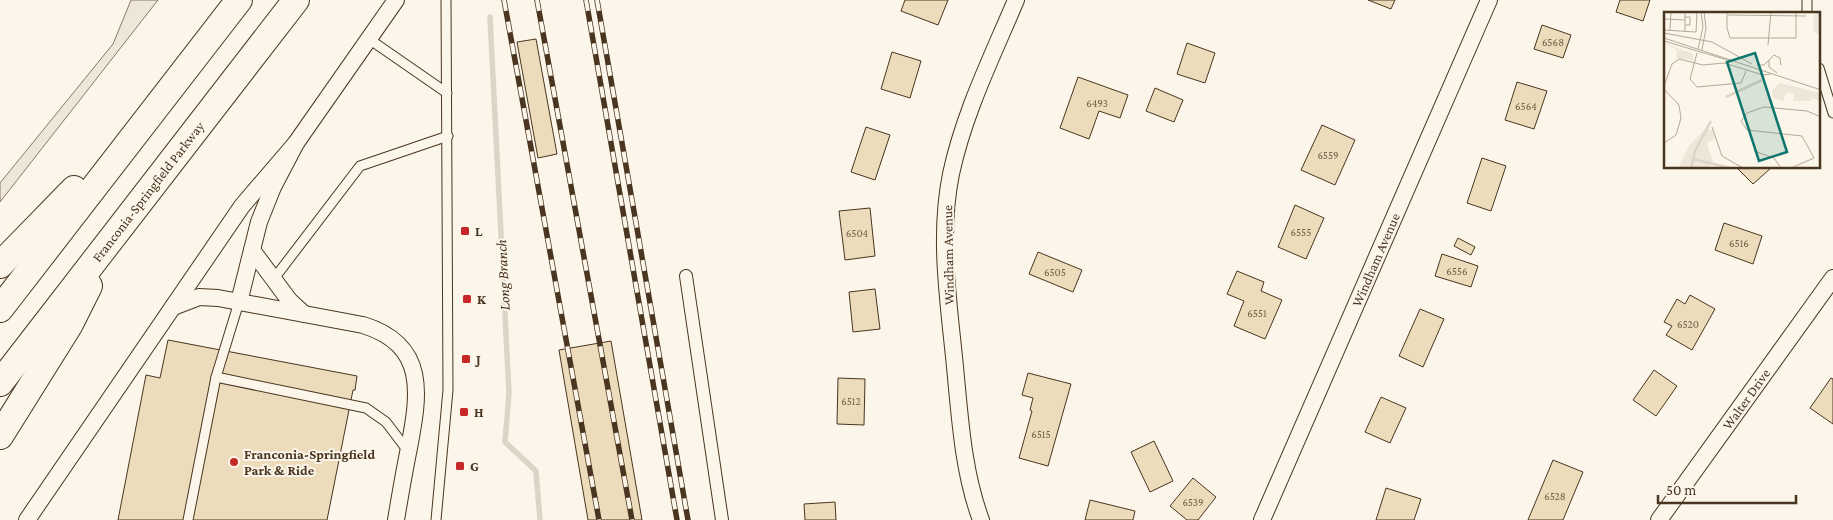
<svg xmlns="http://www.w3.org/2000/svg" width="1833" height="520" font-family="'Crimson Pro',serif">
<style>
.green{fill:#ede6d9;stroke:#887966}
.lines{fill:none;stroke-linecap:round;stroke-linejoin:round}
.stream{stroke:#dcd4c6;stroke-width:5.5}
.building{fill:#ecdcbc;stroke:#4a3520}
.service-casing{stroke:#4a3520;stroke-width:11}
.pedestrian-casing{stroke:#4a3520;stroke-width:14}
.minor-casing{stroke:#4a3520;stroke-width:18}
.primary-casing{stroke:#4a3520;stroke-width:28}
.service{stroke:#fbf6e9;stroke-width:9}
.pedestrian{stroke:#fbf6e9;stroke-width:12}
.minor{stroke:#fbf6e9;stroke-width:16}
.primary{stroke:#fbf6e9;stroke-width:26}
.rail-casing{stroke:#4a3520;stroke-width:5.5}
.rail{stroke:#fbf6e9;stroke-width:4;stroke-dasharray:11;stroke-linecap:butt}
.poi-dot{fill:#c62828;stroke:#fbf6e9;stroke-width:2}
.labels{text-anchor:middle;stroke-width:4;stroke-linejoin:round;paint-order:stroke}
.number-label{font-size:11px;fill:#725f47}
.street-label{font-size:14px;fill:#4a3520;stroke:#fbf6e9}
.poi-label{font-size:14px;font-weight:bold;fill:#4a3520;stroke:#fbf6e9;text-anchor:start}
.water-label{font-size:15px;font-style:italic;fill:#4a3520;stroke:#fbf6e9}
.inset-river{fill:none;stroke:#dcd4c6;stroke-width:2.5}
.inset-road{fill:none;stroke:#b4a999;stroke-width:1}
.view{fill:#0f766e;fill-opacity:0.15;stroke:#0f766e;stroke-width:2.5}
.inset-edge{fill:none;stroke:#4a3520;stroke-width:2.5}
</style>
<rect width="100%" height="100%" fill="#fbf6e9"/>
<path class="green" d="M131,0H158L0,202V183L113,44Z"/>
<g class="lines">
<path class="stream" d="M490,17L509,393L505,442L536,471L540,520"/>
</g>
<g class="building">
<path d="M905,0H948L938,25L901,11Z"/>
<path d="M1368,0H1395L1391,9Z"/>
<path d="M1620,0H1650L1643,21L1616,12Z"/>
<path d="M1542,25L1571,35L1563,58L1534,49Z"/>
<path d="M536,39L557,154L538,158L517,42Z"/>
<path d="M1187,43L1215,53L1205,83L1177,74Z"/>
<path d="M892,52L921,61L910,98L881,89Z"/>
<path d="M1078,77L1128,95L1120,118L1099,111L1089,139L1060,128Z"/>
<path d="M1517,82L1547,91L1534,129L1505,120Z"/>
<path d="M1155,88L1183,100L1174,122L1146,111Z"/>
<path d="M1322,125L1355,140L1335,185L1301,170Z"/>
<path d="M866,127L890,135L875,180L851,172Z"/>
<path d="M1482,158L1506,166L1491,211L1467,203Z"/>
<path d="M1737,168H1771L1753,184Z"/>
<path d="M1295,205L1324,218L1306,259L1278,247Z"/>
<path d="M870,208L875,256L845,260L839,211Z"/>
<path d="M1724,223L1762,236L1753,264L1715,250Z"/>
<path d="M1458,238L1475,247L1471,255L1454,246Z"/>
<path d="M1038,252L1082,270L1073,292L1029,274Z"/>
<path d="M1442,254L1478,266L1471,287L1435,276Z"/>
<path d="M1237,271L1264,282L1261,291L1282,300L1265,339L1234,326L1244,301L1227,294Z"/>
<path d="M875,289L880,329L853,332L849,292Z"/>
<path d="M1690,295L1715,309L1692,350L1666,335L1672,326L1664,322L1677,299L1685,304Z"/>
<path d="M1420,309L1444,319L1423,367L1399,356Z"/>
<path d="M168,340L357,376L355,390H353L327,520H118L146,375L160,378Z"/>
<path d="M611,341L642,520H588L559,350Z"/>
<path d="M1654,370L1677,386L1656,416L1633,400Z"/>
<path d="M1028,373L1071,384L1048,466L1019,458L1032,411L1030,410L1033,398L1022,395Z"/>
<path d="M838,378L865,379L864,425L837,424Z"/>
<path d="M1831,378L1833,379V424L1810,408Z"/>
<path d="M1381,397L1406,408L1390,443L1365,432Z"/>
<path d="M1154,441L1173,481L1150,492L1131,452Z"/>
<path d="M1553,460L1583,472L1563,520H1528Z"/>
<path d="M1193,478L1216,497L1198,520H1187L1170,506Z"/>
<path d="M1386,488L1421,499L1414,520H1376Z"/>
<path d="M1090,500L1135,511L1133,520H1085Z"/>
<path d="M835,502L836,520H805L804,504Z"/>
</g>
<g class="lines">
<g class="service-casing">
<g id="service">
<path d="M1807,0V14"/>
<path d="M369,39L447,93"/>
<path d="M1819,68L1833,113"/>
<path d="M273,280L360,166L448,136"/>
<path d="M216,377L366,408L386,422L408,451"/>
<path d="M188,520L216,377L239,302"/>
<path d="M436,520L448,390L446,0"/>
</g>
</g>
<g class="pedestrian-casing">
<path id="pedestrian" d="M686,276L722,520"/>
</g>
<g class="minor-casing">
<g id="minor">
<path d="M252,250L289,300L304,314"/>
<path d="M239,302L259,222L273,187L296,143L396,0"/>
<path d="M173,307L199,297L218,298L363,325C428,345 419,395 409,448C404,472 400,496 396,520"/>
<path d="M27,520L242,206L296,143"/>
<path d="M981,520C963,472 960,418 955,367C949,304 938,237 951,174C964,113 992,57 1016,0"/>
<path id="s1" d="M1262,520L1489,0"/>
<path id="s2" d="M1659,520L1833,278"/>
</g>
</g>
<g class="primary-casing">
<g id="primary">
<path d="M0,265L74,189"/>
<path d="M0,309L239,0"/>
<path id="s3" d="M0,383L296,0"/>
<path d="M0,436L70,324L89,286"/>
</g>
</g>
<use href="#service" class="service"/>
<use href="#pedestrian" class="pedestrian"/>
<use href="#minor" class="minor"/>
<use href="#primary" class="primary"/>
<g class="rail-casing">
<g id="rail">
<path d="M504,0L599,520"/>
<path d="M537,0L632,520"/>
<path d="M586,0L677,520"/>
<path d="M597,0L688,520"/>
</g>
</g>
<use href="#rail" class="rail"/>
</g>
<g class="poi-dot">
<rect x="460" y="226" width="10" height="10" rx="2.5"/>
<rect x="462" y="294" width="10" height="10" rx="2.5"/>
<rect x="461" y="354" width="10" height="10" rx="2.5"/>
<rect x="459" y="407" width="10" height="10" rx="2.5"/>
<circle cx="234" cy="462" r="5"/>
<rect x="455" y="461" width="10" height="10" rx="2.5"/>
</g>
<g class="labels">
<g class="number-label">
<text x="1553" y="46">6568</text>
<text x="1097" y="107">6493</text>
<text x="1526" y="110">6564</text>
<text x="1328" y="159">6559</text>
<text x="1301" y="236">6555</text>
<text x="857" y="237">6504</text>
<text x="1739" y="247">6516</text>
<text x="1457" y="275">6556</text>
<text x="1055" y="276">6505</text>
<text x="1257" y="317">6551</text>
<text x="1688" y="328">6520</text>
<text x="851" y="405">6512</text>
<text x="1041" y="438">6515</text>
<text x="1555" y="500">6528</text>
<text x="1193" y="506">6539</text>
</g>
<g class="street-label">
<text dy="5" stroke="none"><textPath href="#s3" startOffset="242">Franconia-Springfield Parkway</textPath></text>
<text transform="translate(948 255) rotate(-91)" y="5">Windham Avenue</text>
<text dy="5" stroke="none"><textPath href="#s1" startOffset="284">Windham Avenue</textPath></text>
<text dy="5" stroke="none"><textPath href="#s2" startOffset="149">Walter Drive</textPath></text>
</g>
<g class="poi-label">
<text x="475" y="236">L</text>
<text x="477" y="304">K</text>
<text x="476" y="364">J</text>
<text x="474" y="417">H</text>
<text x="244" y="459">Franconia-Springfield<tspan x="244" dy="16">Park &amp; Ride</tspan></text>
<text x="470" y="471">G</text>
</g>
<g class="water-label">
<text transform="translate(503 275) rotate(-93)" y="5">Long Branch</text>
</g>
</g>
<g transform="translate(1664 12)">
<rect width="156" height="156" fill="#fbf6e9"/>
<path d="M150,0H156V24L149,18ZM0,31L29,42V48L12,46L13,38ZM116,71L156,81V89L148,86L147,89H129L130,82L122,81L119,89L109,86L108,79ZM42,116L49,119L50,127L43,132L49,149L45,156H14L25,134Z" fill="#ede6d9"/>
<path class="inset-river" d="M62,85L98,68M29,147L66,156M27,156L31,139L47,109"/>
<path class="inset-road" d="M63,0V16L66,26H132V0M64,3L142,4M0,7L21,8M21,13H26V5H21M0,18L32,20L33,0M6,18L7,0M21,20V0M0,21L48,30L88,52M0,26L157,78M0,29L67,49M104,33L107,0M34,37L39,15L37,0M38,38L42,16L40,0M33,41L26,67L33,75L77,71L82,59M105,48V55L113,61M93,53H100L110,43L116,46L117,53M0,74L8,52L15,47L39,53L60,51L99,63L107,62M0,77L15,93L17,106L12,123L0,131M48,115L58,144L79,156M90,139L110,146L117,156M150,146L138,124L83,118L77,109L83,101L100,95L143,99L157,105M127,156L150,146"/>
<path class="view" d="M91,41L123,140L95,149L63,50Z"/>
<rect width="156" height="156" class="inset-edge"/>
</g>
<path d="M1658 495v8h138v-8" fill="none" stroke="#4a3520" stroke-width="2.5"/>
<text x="1666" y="495" font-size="15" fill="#4a3520" stroke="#fbf6e9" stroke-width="4" paint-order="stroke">50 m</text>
</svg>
